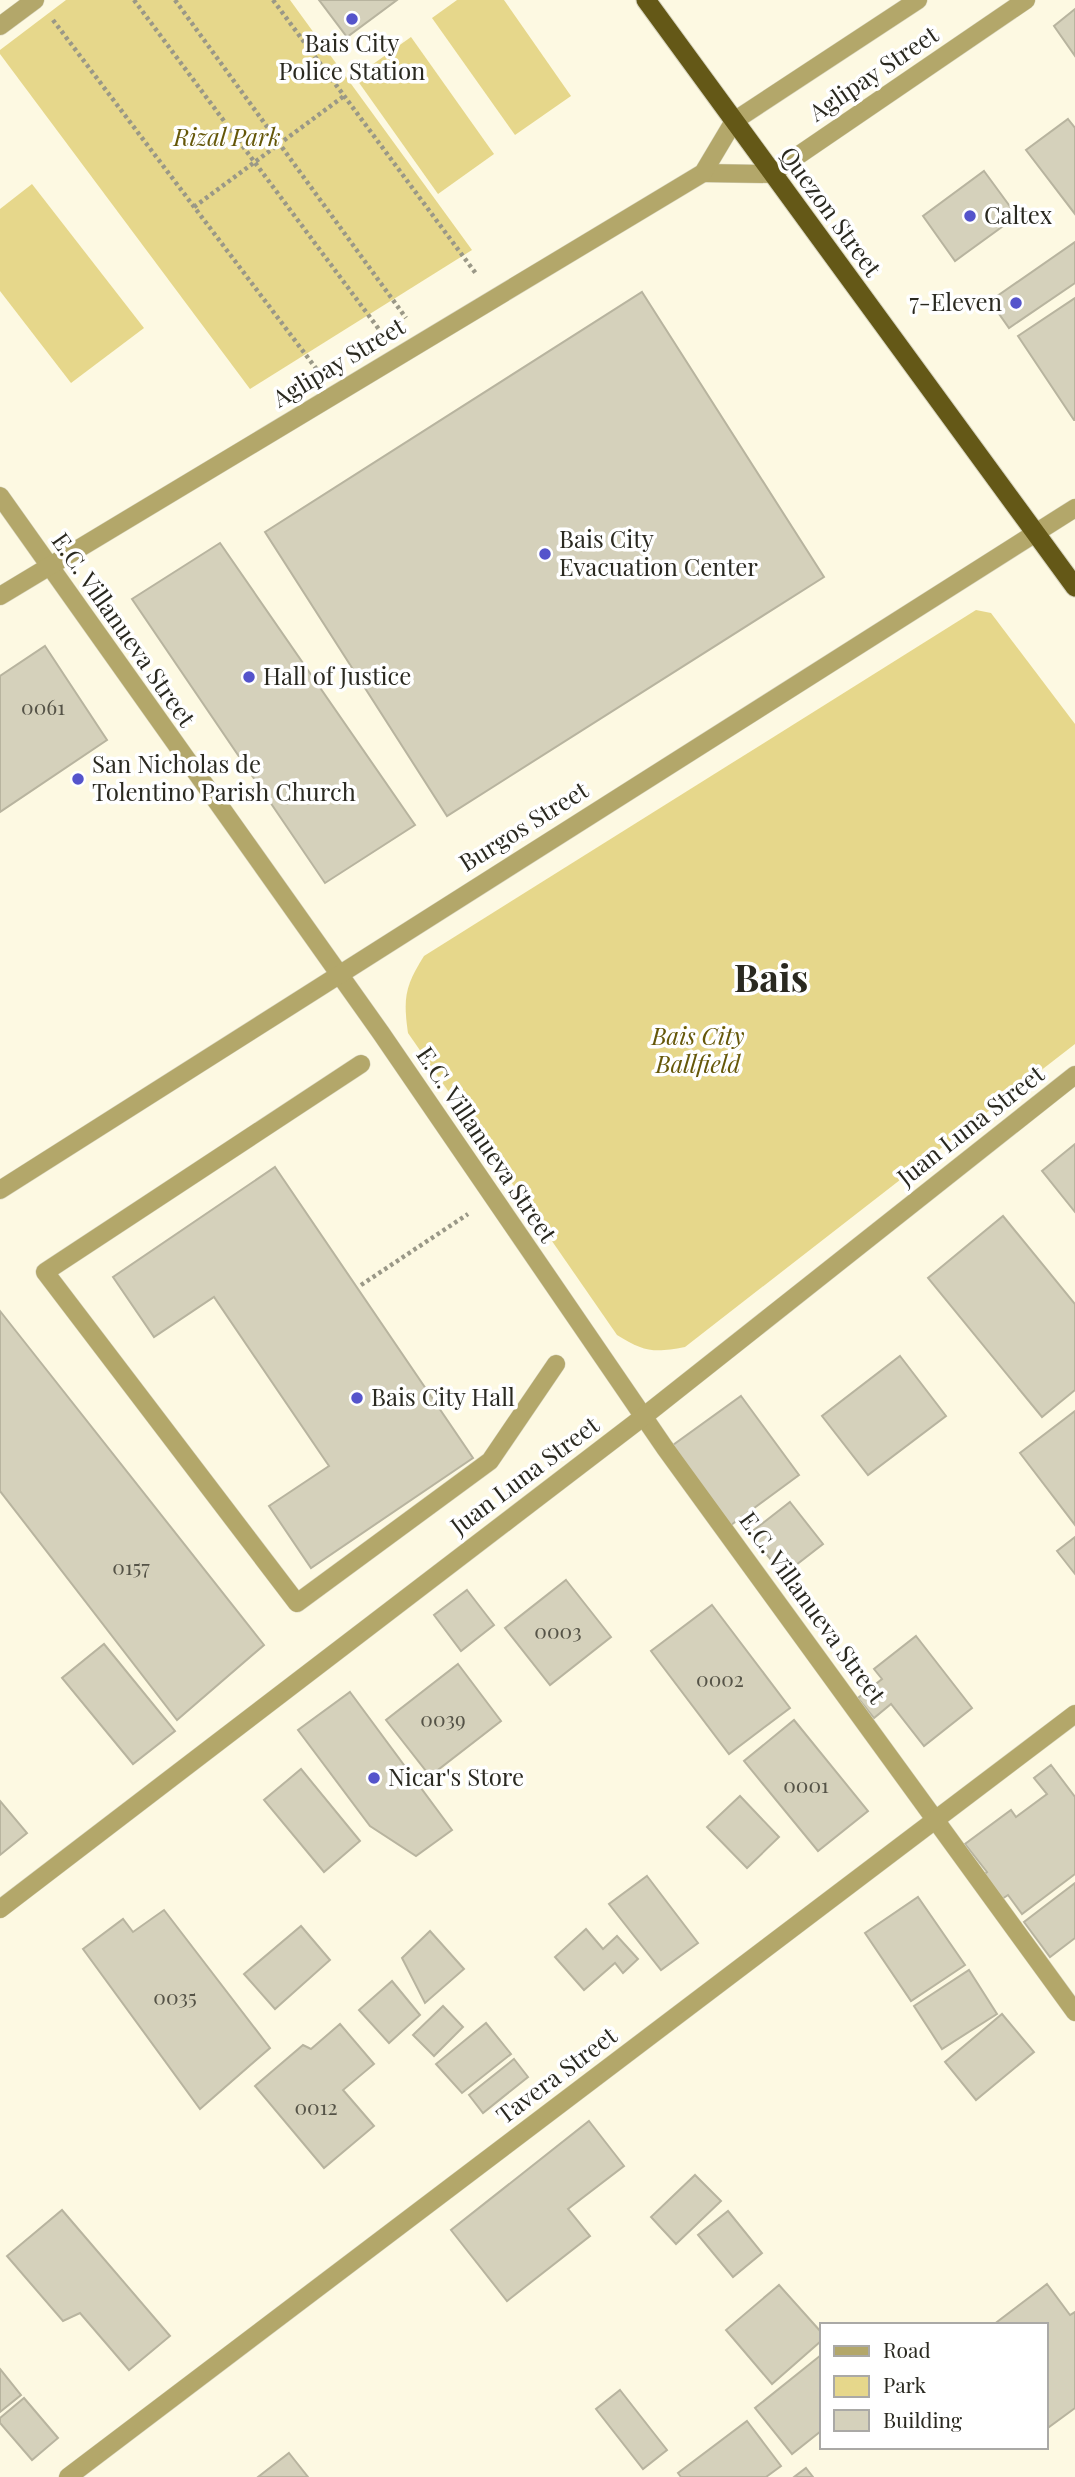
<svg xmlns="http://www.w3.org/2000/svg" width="1075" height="2477" font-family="'Playfair Display',serif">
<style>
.green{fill:#e6d78b}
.building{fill:#d5d1bb;stroke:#b8b49f;stroke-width:2}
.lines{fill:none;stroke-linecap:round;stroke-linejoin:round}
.service-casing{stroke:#d7d4bf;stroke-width:19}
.minor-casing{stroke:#d7d4bf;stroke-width:19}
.tertiary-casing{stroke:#d7d4bf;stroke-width:19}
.trunk-casing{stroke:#d7d4bf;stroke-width:21}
.path{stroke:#9a9887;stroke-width:4.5;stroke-dasharray:3.5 3.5;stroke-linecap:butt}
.service{stroke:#b3a76a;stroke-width:18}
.minor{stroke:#b3a76a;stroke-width:18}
.tertiary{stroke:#b3a76a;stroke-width:18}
.trunk{stroke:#645817;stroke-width:19}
.poi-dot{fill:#5554cb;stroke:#fff;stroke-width:2.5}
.labels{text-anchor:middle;stroke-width:7;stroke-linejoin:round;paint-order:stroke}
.number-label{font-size:21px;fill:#555347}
.poi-label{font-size:24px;fill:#2a2920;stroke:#fff;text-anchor:start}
.street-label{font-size:24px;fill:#2a2920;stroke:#fff}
.park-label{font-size:24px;font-style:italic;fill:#655709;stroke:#fff}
.town-label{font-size:38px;font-weight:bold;fill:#2a2920;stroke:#fff}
</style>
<rect width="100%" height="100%" fill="#fdf9e2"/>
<g class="green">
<path d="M66,0H290L472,250L250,389L0,54V50Z"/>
<path d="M457,0H504L571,96L515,135L432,18Z"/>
<path d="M411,37L494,154L438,194L355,77Z"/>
<path d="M32,184L144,328L71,383L0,291V209Z"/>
<path d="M976,610L991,613L1075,724V1044L685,1347C654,1353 644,1352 617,1335L408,1033C403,998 405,986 424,956Z"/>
</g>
<g class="building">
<path d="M319,0H397L347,37Z"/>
<path d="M1075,9V56L1054,26Z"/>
<path d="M1068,119L1075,128V214L1026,150Z"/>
<path d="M984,171L1017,216L955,261L923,216Z"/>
<path d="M1075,242V283L1009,328L990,301Z"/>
<path d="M642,292L824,577L447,816L265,532Z"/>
<path d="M1075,298V420H1074L1018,336Z"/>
<path d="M220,543L415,825L325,883L132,599Z"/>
<path d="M45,646L107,740L0,812V676Z"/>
<path d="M1075,1144V1212L1042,1171Z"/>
<path d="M275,1167L473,1458L311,1568L269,1506L329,1466L214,1297L154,1337L113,1277Z"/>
<path d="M1003,1216L1075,1304V1390L1042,1417L928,1278Z"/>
<path d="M0,1311L264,1645L177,1720L0,1491Z"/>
<path d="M900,1356L946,1416L868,1475L822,1416Z"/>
<path d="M741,1396L799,1475L731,1525L673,1445Z"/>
<path d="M1075,1411V1525L1020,1453Z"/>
<path d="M790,1502L823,1544L783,1575L750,1533Z"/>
<path d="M1075,1537V1574L1057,1551Z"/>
<path d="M566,1580L611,1637L550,1685L505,1628Z"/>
<path d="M467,1590L494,1625L461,1651L434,1615Z"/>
<path d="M712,1605L790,1708L729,1754L651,1651Z"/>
<path d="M916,1636L972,1708L924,1746L891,1704L874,1718L858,1698L882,1679L874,1669Z"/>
<path d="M104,1644L175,1731L133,1764L62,1678Z"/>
<path d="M458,1664L501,1721L430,1776L386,1720Z"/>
<path d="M350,1692L452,1830L416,1856L370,1826L298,1730Z"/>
<path d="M794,1720L868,1811L818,1851L744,1761Z"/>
<path d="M1051,1765L1075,1797V1874L1022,1914L1008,1895L999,1901L981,1877L987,1872L965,1844L1011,1810L1016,1817L1047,1794L1034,1778Z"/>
<path d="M301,1769L360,1841L324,1872L264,1800Z"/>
<path d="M740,1796L779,1837L747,1868L707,1827Z"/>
<path d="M0,1801L27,1833L0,1855Z"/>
<path d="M647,1876L698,1943L661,1970L609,1904Z"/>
<path d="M1075,1883V1938L1050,1957L1024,1922Z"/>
<path d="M918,1897L965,1965L911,2001L865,1933Z"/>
<path d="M164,1910L270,2048L200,2109L83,1949L123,1919L133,1932Z"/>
<path d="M301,1926L330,1960L275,2009L244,1974Z"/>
<path d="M586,1929L603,1949L617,1936L638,1959L623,1973L615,1963L584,1990L555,1957Z"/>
<path d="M430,1931L464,1969L425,2003L402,1958Z"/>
<path d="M969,1970L997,2014L942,2049L914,2006Z"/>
<path d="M392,1981L420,2015L389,2043L359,2010Z"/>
<path d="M443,2006L463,2027L434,2056L413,2035Z"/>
<path d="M1002,2014L1034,2052L976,2100L945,2062Z"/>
<path d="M486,2023L511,2054L462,2093L436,2064Z"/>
<path d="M340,2024L374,2064L343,2090L374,2126L324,2168L255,2086L303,2045L311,2049Z"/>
<path d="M514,2059L528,2077L483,2113L469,2095Z"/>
<path d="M589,2121L624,2166L568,2209L590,2236L507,2301L451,2230Z"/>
<path d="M695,2175L721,2201L676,2244L651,2217Z"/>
<path d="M62,2210L170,2336L129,2370L80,2313L63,2321L7,2256Z"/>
<path d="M728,2211L762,2253L733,2277L698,2235Z"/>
<path d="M1047,2284L1070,2315L1075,2312V2408L1045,2430V2325H993Z"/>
<path d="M779,2285L821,2332V2341L772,2384L726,2330Z"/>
<path d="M821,2355V2431L792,2454L755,2408Z"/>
<path d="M0,2369L21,2395L0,2412Z"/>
<path d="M620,2390L667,2450L643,2469L596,2409Z"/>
<path d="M24,2398L58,2438L32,2460L0,2423V2418Z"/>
<path d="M747,2421L781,2466L766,2477H681L678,2473Z"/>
<path d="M289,2453L308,2477H258Z"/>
<path d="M806,2468L813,2477H794Z"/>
</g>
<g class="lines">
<g class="service-casing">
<path id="service" d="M361,1064L45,1272L297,1603L490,1461L556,1364"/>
</g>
<g class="minor-casing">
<g id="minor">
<path d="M703,173L771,174"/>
<path d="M0,496L381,1033L665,1448L1075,2012"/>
<path d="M0,596L703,173L734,121"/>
<path d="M0,1190L1075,508"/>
<path d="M0,1909L643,1417L1075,1075"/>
<path d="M68,2477L1075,1714"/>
</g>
</g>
<g class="tertiary-casing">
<g id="tertiary">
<path d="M0,26L35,0"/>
<path d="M734,121L918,0"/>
<path d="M771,174L1026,0"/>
</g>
</g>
<g class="trunk-casing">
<path id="trunk" d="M646,0L1075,587"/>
</g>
<g class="path">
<path d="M134,0L381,332"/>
<path d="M175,0L406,318"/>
<path d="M273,0L477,275"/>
<path d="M53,20L318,371"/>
<path d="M194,207L344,96"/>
<path d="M361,1285L468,1214"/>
</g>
<use href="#service" class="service"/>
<use href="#minor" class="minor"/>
<use href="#tertiary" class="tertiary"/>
<use href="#trunk" class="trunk"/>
</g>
<g class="poi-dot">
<circle cx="352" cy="19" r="7"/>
<circle cx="970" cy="216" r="7"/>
<circle cx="1016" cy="303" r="7"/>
<circle cx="545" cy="554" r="7"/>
<circle cx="249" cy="677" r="7"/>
<circle cx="78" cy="779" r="7"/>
<circle cx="357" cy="1398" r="7"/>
<circle cx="374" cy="1778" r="7"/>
</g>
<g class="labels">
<g class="number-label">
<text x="43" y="715">0061</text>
<text x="131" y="1575">0157</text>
<text x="558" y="1639">0003</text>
<text x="720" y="1687">0002</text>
<text x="443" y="1727">0039</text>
<text x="806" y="1793">0001</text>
<text x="175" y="2005">0035</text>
<text x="316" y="2115">0012</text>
</g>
<g class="poi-label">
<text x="352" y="52" text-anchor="middle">Bais City<tspan x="352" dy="28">Police Station</tspan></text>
<text x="984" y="224">Caltex</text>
<text x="1002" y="311" text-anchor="end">7-Eleven</text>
<text x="559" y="548">Bais City<tspan x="559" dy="28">Evacuation Center</tspan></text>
<text x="263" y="685">Hall of Justice</text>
<text x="92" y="773">San Nicholas de<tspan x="92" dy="28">Tolentino Parish Church</tspan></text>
<text x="371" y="1406">Bais City Hall</text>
<text x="388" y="1786">Nicar's Store</text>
</g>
<g class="street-label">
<text transform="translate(874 74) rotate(-34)" y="8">Aglipay Street</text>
<text transform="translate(830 212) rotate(54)" y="8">Quezon Street</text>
<text transform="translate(339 363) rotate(-31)" y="8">Aglipay Street</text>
<text transform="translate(123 630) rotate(55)" y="8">E.C. Villanueva Street</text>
<text transform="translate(524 827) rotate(-32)" y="8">Burgos Street</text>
<text transform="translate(971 1126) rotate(-38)" y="8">Juan Luna Street</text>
<text transform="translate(486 1145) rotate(56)" y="8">E.C. Villanueva Street</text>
<text transform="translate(525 1476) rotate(-37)" y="8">Juan Luna Street</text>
<text transform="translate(812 1608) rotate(54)" y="8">E.C. Villanueva Street</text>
<text transform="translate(557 2076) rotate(-37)" y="8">Tavera Street</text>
</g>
<g class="park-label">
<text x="227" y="146">Rizal Park</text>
<text x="698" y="1045">Bais City<tspan x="698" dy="28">Ballfield</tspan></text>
</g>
<g class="town-label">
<text x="771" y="992">Bais</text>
</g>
</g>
<rect x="820" y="2323" width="228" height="126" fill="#ffffff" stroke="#aaa9a6" stroke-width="2"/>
<rect x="834" y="2346" width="35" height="10" fill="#b3a76a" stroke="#aaa9a6" stroke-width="2"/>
<text x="883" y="2358" font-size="21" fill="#2a2920">Road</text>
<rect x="834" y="2376" width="35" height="21" fill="#e6d78b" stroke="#aaa9a6" stroke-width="2"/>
<text x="883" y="2393" font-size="21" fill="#2a2920">Park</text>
<rect x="834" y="2410" width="35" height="21" fill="#d5d1bb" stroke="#aaa9a6" stroke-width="2"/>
<text x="883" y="2428" font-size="21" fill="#2a2920">Building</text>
</svg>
